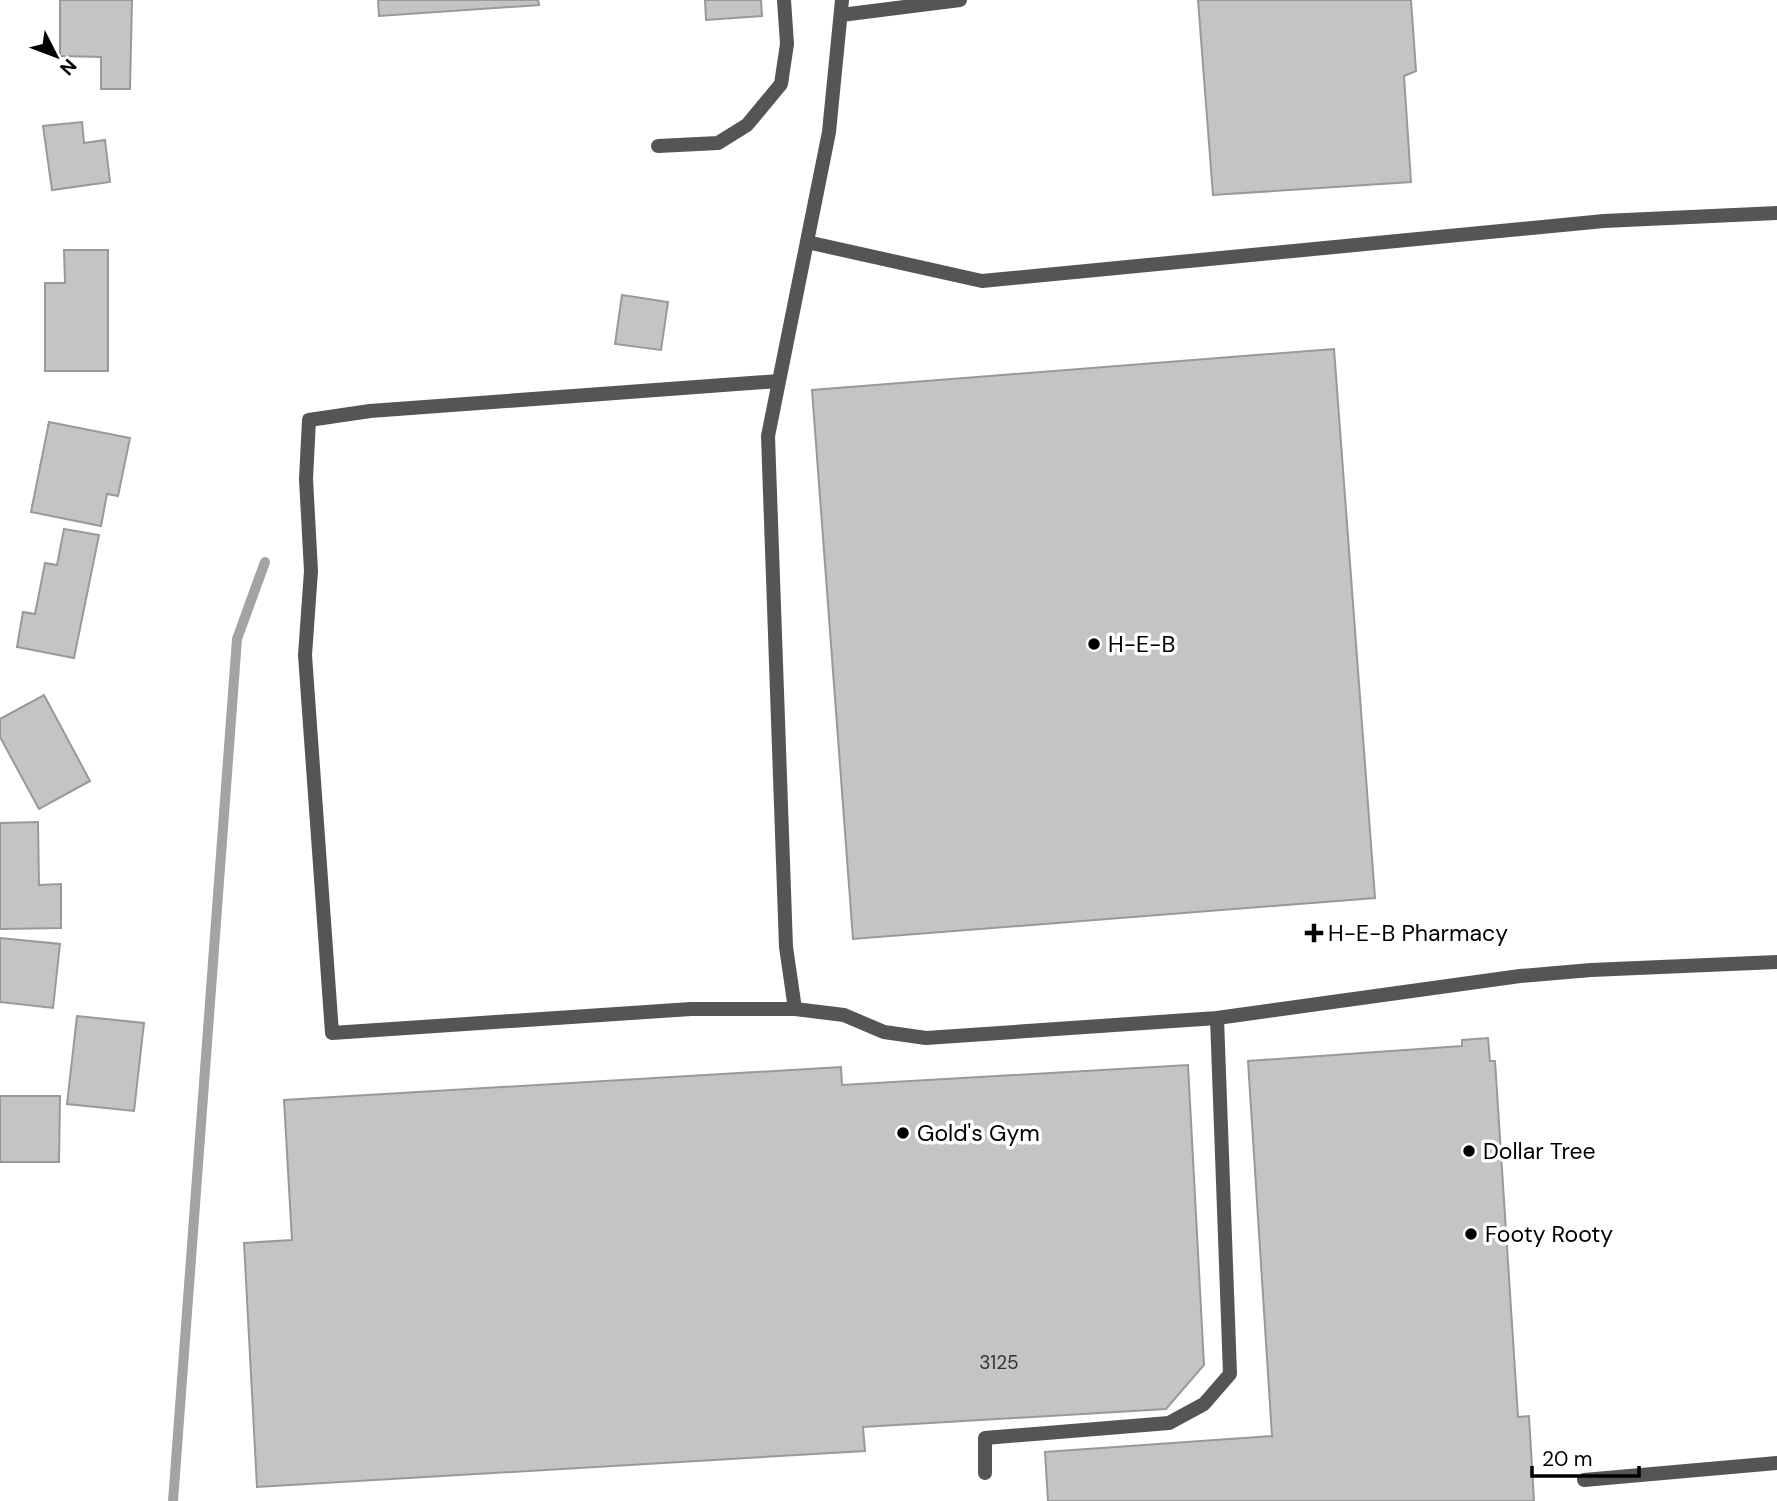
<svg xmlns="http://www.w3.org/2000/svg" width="1777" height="1501" viewBox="0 0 1777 1501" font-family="'DM Sans',sans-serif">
<rect width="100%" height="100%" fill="#fff"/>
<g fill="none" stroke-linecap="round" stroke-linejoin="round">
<!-- stream -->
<path stroke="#a3a3a3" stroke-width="10" d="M173,1501L237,639L265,562"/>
</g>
<!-- building -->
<path fill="#c4c4c4" stroke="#999" stroke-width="2" d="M60,0H132L130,89H101V57L60,56Z
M378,0H538L539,5L379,16Z
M705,0H761L762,16L706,20Z
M1198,0H1411L1416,71L1404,76L1411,182L1213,195Z
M82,122L84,143L105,140L110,182L52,190L43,126Z
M64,250H108V371H45V283H65Z
M622,295L668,302L661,350L615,344Z
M1334,349L1375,898L853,939L812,390Z
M49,422L130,438L118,496L107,494L101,526L31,512Z
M64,529L99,535L74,658L17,647L23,612L35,614L45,563L57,565Z
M44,695L90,781L39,809L0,737V719Z
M38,822L39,885L61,884V928L0,929V823Z
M0,938L60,944L53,1008L0,1002Z
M77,1016L144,1023L134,1111L67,1104Z
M1488,1038L1490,1061H1495L1518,1417L1529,1416L1534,1501H1048L1045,1452L1272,1436L1248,1061L1462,1046V1040Z
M1188,1065L1204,1365L1166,1409L863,1427L865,1451L257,1487L244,1243L292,1240L284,1100L841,1067L842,1085Z
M0,1096H60L59,1162H0Z"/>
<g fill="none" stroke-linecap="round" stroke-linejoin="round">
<!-- lane -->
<path stroke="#555" stroke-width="14" d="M842,0L829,132L768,436L786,947L795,1009L844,1015L884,1032L926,1038L1217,1018L1520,976L1591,970L1777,962
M841,15L960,0
M658,146L718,143L747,125L781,84L787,44L784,0
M807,242L982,281L1604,221L1777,213
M779,381L370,411L309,420L306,479L311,571L305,655L332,1033L691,1009H795
M985,1473V1438L1169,1423L1204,1404L1230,1374L1217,1018
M1584,1480L1777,1463"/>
</g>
<!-- markers -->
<g fill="#000" stroke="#fff" stroke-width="2.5">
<circle cx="1094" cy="644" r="7"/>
<path d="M1310.5 922.5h7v7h7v7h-7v7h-7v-7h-7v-7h7z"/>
<circle cx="903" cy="1133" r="7"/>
<circle cx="1469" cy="1151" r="7"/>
<circle cx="1471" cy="1234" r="7"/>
</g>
<g text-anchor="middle" stroke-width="7" stroke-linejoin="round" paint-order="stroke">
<!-- number labels -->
<g font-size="19" fill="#313131">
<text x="999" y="1369">3125</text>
</g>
<!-- poi labels -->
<g font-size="23" fill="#000" stroke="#fff" text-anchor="start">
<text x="1108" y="652">H-E-B</text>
<text x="1328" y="941">H-E-B Pharmacy</text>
<text x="917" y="1141">Gold's Gym</text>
<text x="1483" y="1159">Dollar Tree</text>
<text x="1485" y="1242">Footy Rooty</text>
</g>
</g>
<!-- north arrow -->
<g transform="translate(56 56) rotate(132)" stroke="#ffffff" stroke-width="5" paint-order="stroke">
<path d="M0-5L12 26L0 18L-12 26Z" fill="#000000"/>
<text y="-10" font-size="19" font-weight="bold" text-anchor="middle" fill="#000000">N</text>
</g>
<!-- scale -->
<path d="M1532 1466v10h107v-10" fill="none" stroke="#000000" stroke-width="3.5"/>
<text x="1542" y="1466" font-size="21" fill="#000000" stroke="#ffffff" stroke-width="5" paint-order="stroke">20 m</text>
</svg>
